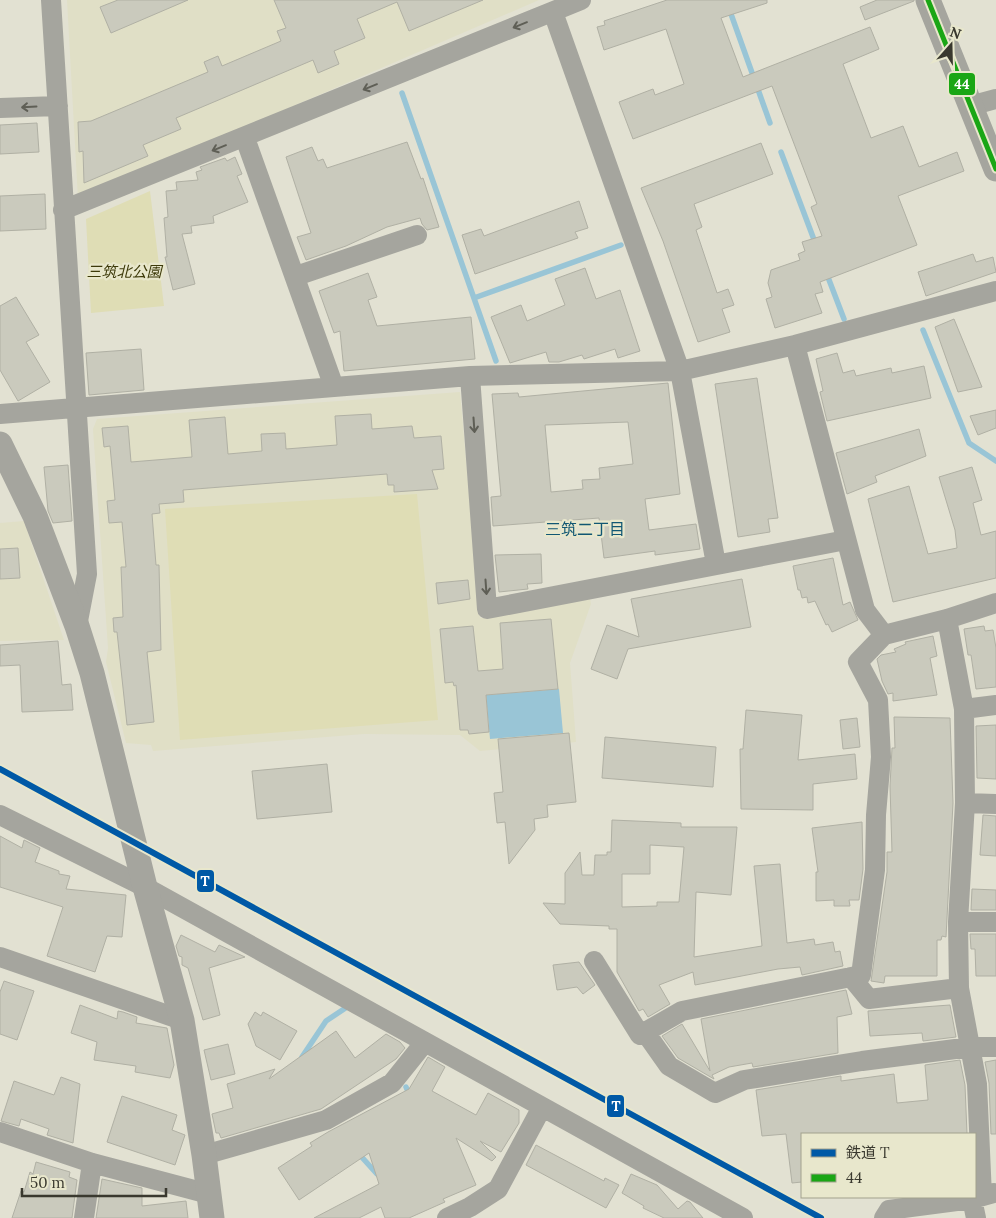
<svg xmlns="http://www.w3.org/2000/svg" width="996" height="1218" viewBox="0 0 996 1218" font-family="Lora,'Noto Sans JP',serif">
<rect width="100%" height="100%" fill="#e2e1d2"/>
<!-- built -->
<path fill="#e0dfc6" d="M67,0H539L78,199Z
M460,392L480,618L590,598L591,604L570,663L576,742L480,751L460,735L364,734L153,751L151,745L126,743L106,662L108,648L93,429L97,419Z
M24,521L64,640L0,641V523Z"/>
<!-- green -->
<path fill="#dfddb5" d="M150,191L164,306L91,313L86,219Z
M417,494L438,720L180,740L165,509Z"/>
<!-- water -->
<path fill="#99c5d6" d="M559,689L563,733L490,739L486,695Z"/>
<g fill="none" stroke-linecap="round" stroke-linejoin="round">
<!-- stream -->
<path stroke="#99c5d6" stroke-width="5.5" d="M726,0L770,123
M402,93L496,361
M781,152L816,245
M826,272L844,319
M474,298L621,245
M923,330L969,443L996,461
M304,1059L302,1057L326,1021L347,1007
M406,1087L410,1096
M359,1154L377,1174"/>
</g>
<!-- building -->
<path fill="#cacabd" stroke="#b0b0a4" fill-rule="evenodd" d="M118,0H188L111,33L100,7Z
M274,0H483L409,31L397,2L357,19L365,38L334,51L339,64L318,73L313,60L176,118L181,129L143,145L148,156L84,183L83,151L79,152L78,122L91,121L208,72L204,62L218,56L222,66L281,41L277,31L286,28Z
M667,0H767V3L721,18L743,77L870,27L879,49L843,64L871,138L903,126L919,167L957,152L964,171L898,196L917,245L820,282L823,292L815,294L822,313L775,328L766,299L772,297L768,283L771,270L800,260L798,254L805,251L802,242L822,236L811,207L817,204L772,86L633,139L619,102L653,89L655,95L684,84L666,29L604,50L597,27L605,25L604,21Z
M877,0H914V1L865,20L860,7Z
M37,123L39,152L0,154V125Z
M407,142L421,179L423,178L439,227L427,230L422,224L420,218L387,227L346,246L306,260L297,237L311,233L286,157L312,147L318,161L323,159L327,168Z
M761,143L773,174L694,204L702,227L696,230L717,293L728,289L734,305L722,309L730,332L698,342L663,241L641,188Z
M235,157L242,174L237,176L248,202L213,216L214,223L191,226L192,233L182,234L195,284L173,290L165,257H167L164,218L168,217L166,191L177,190L176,182L198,180L196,172L202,170L200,167L225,158L227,161Z
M45,194L46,229L0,231V196Z
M579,201L588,228L575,232L578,238L475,274L462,235L481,229L484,236Z
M973,254L976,262L993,257L996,272L926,296L918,272Z
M585,268L596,299L620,290L640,351L618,358L615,349L584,359L582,355L559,362H549L546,352L510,363L491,317L521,305L527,321L565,305L555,279Z
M368,273L377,297L368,300L377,326L471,317L475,359L344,371L340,331L334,333L319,291Z
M16,297L39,335L26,342L50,382L18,401L0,370V306Z
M954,319L982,387L958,392L935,327Z
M141,349L144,390L89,395L86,353Z
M837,353L843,373L854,370L856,376L891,368L892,373L924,366L931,398L827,421L820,392L823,391L816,359Z
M757,378L778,518L768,519L770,532L738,537L715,384Z
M668,383L680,494L645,499L649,530L696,524L700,549L655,555V551L604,558L599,518L493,526L491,497L501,496L492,394L518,393L519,397ZM628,422L633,464L599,468L600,479L582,480L583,489L551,492L545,425Z
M996,410V428L978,435L970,416Z
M371,414L372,429L412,426L414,438L441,436L444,469L432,470L438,489L394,492V485H388L387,474L183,490L184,502L159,504L160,513L152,514L156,565H159L161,650L147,652L154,722L127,725L117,632H114L113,618L123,617L121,567H126L122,522L109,523L107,501L115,500L110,446L104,447L102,428L128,426L131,462L192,457L189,420L225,417L228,454L262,451L261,434L285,433L286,449L337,445L335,416Z
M919,429L926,456L875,476L877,482L847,494L836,453Z
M68,465L72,521L53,523L48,511L44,467Z
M972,467L982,500L973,503L981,535L996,531V578L893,602L868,499L909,486L928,554L957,548L955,530L939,477Z
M18,548L20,578L0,579V549Z
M541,554L542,583L527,584L528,589L499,592L495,555Z
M833,558L843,605L850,602L858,620L832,632L828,624L826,625L815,601L808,603L807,597L802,598L800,590H798L793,566Z
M742,579L751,627L628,649L617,679L591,669L607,625L639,637L631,599Z
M468,580L470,599L438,604L436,583Z
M551,619L558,689L486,695L489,732L469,734L468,730H460L456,685L454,686L453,682L445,683L440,629L473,626L478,671L503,669L500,623Z
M984,626L985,631L993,630L996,648V687L976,689L971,655H968L964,629Z
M933,636L937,656L930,658L937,695L893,701V693L888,694L882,681L877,659L881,655L896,652L894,649L906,644L905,642Z
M58,641L62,685L71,684L73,710L22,712L20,665L0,666V645Z
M746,710L802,715L798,760L855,754L857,779L813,784V810L741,809L740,749H743Z
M894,717L950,718L953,803L946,937L942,936L941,940H937V976H885L884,983L871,981L887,872V852H892L890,786L892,748H895Z
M857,718L860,747L843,749L840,720Z
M996,725V779L977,778L976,726Z
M569,733L576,802L547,805L548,817L534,819L535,830L509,864L505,822L497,823L494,793L503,792L498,739Z
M605,737L716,747L713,787L602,778Z
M327,764L332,812L257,819L252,771Z
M983,815L996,816V856L980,855Z
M612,820L681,823V827H737L731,895L696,892L694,957L762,946L754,866L780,864L787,943L814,939L815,945L833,942L835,952L840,951L843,966L802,975L800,967L778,969L695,985L693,972L659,985L670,1004L648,1017L643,1009L639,1011L617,972V929H609V926L560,924L543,903L565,904V873L580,852L582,875H594L595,855H607V852H611ZM650,845L684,847L679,902H657V906L622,907V874H650Z
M862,822L863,869L859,900H849L850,906H834V900L816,901V872H818L812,828Z
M0,836L22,848L24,840L40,848L35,862L59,871V874L70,876L66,889L126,895L122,937L107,936L95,972L47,956L63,907L0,887Z
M972,889L996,890V910H971Z
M970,934H996V976H976L975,949H971Z
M181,935L215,952L219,945L245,957L209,968L220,1015L203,1020L188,968L182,965V957L179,956L176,946Z
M579,962L595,985L583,994L577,987L557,990L553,965Z
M4,981L34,991L17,1040L0,1034V992Z
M846,990L852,1014L837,1017L838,1053L753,1067L752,1063L729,1067L712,1075L714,1079L678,1058L662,1036L682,1024L710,1071L701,1019Z
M80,1005L117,1019L118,1011L123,1012L137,1017L136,1023L167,1028L174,1065L170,1078L135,1072L136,1066L94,1060L97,1042L71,1033Z
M950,1005L956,1037L923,1041L922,1033L870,1036L868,1011Z
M255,1012L261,1016L263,1012L297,1031L280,1060L256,1046L248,1024Z
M336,1031L355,1058L386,1034L400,1042L405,1048L396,1059L321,1109L221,1138L219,1133H216L212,1114L233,1108L227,1084L275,1069L269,1079Z
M228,1044L235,1074L211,1080L204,1050Z
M428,1057L445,1067L432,1091L476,1115L488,1093L519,1110V1123L501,1152L480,1141L496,1157L492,1161L456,1138L476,1185L443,1199L445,1202L409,1218H385L381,1207L359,1218H314L379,1184L369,1153L299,1200L278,1168L312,1146L310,1143L328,1132L409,1089Z
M960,1060L965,1085L967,1134H802V1182L792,1183L786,1134L762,1136L756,1090L841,1076V1081L894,1074L897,1103L928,1100L925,1065Z
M996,1060V1134H991L989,1083L985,1062Z
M61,1077L80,1084L73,1143L47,1135L49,1129L21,1119L19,1126L1,1121L14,1081L54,1095Z
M122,1096L177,1115L172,1130L185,1135L175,1165L107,1142Z
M536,1145L604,1181L605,1178L619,1185L606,1208L526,1165Z
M36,1162L70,1172L69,1177L77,1180L72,1218H12L21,1191L24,1192L30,1172L33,1174Z
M631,1174L657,1185L678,1209L687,1201L690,1202L703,1218H664L643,1208L644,1206L622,1193Z
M102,1179L142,1188V1206L186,1201L188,1218H96Z"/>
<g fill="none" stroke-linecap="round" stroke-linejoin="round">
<!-- minor -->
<path stroke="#a5a59e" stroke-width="20" d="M51,0L87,574L77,626
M553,12L680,371L716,564
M970,106L996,99
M0,108L58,106
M245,138L334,387
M63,210L581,0
M296,276L417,235
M795,345L865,610L884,635L947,619L996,603
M470,376L487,609L846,540
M0,414L470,376L680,371L795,345L996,291
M947,619L964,709L965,803L958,922L959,988L977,1084L982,1196
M964,709L996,705
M965,803L996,804
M0,815L145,887L743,1218
M958,922H996
M0,957L182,1020
M594,961L640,1035L682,1011L861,975L875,870L876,815L881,757L878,700L858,662L884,635
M851,977L869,999L959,988
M645,1032L669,1066L715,1093L744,1080L862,1061L971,1047H996
M0,1132L92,1163L209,1194
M204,1155L326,1120L392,1083L425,1042
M972,1199L976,1218
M84,1218L92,1163
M447,1218L470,1207L498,1189L542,1107
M884,1218L889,1210L972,1199L994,1193"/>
<!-- tertiary -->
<path stroke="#a5a59e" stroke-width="25" d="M928,0L996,169
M0,444L35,516L77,626L92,673L145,887L182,1020L204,1155L212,1218"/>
<!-- bus-1 casing -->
<g stroke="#e8e7cc" stroke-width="9">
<path id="bus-1" d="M928,0L996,169"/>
</g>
<!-- bus-1 -->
<use href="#bus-1" stroke="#1aa615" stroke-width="5"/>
<!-- rail-1 casing -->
<g stroke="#e8e7cc" stroke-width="10">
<path id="rail-1" d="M0,769L821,1218"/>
</g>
<!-- rail-1 -->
<use href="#rail-1" stroke="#0059a6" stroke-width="6"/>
</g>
<!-- one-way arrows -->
<defs><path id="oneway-shaft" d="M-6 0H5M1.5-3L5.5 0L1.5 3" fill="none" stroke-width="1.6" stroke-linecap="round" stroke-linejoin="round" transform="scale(1.25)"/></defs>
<g stroke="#5f5f56">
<use href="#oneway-shaft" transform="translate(520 25) rotate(158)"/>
<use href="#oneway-shaft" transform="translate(370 87) rotate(158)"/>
<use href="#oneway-shaft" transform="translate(29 107) rotate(177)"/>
<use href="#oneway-shaft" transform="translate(219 148) rotate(158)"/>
<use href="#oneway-shaft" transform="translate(474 425) rotate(86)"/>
<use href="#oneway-shaft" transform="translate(486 587) rotate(86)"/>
</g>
<g text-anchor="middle" stroke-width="4.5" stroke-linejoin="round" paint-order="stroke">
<!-- park labels -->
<g font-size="15" font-style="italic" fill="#3d3a0a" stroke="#e8e7cc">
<text x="124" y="277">三筑北公園</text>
</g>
<!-- neighbourhood labels -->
<g font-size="16" fill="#115773" stroke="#e8e7cc">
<text x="585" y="535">三筑二丁目</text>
</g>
</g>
<g stroke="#e8e7cc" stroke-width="2">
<rect x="948" y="72" width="28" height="24" rx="5" fill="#1aa615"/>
<rect x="196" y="869" width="19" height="24" rx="5" fill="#0059a6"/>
<rect x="606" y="1094" width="19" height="24" rx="5" fill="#0059a6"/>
</g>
<g font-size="14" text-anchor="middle" font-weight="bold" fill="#fff">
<text x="962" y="89">44</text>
<text x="205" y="886">T</text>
<text x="616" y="1111">T</text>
</g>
<!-- legend -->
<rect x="801" y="1133" width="175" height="65" fill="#e8e7cc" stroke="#a2a18d"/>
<rect x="811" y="1149" width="25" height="8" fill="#0059a6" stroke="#a2a18d"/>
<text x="846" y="1158" font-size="15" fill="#3a392f">鉄道 T</text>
<rect x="811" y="1174" width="25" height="8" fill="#1aa615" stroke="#a2a18d"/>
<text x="846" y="1183" font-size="15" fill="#3a392f">44</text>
<!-- north arrow -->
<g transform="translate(951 45) rotate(20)" stroke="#e8e7cc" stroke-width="4" paint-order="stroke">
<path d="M0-4L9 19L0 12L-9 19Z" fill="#3a392f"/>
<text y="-8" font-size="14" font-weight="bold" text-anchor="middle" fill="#3a392f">N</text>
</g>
<!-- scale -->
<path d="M22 1188v8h144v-8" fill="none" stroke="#3a392f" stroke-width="2.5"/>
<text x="30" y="1188" font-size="15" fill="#3a392f" stroke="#e8e7cc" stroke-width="4" paint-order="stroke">50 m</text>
</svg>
